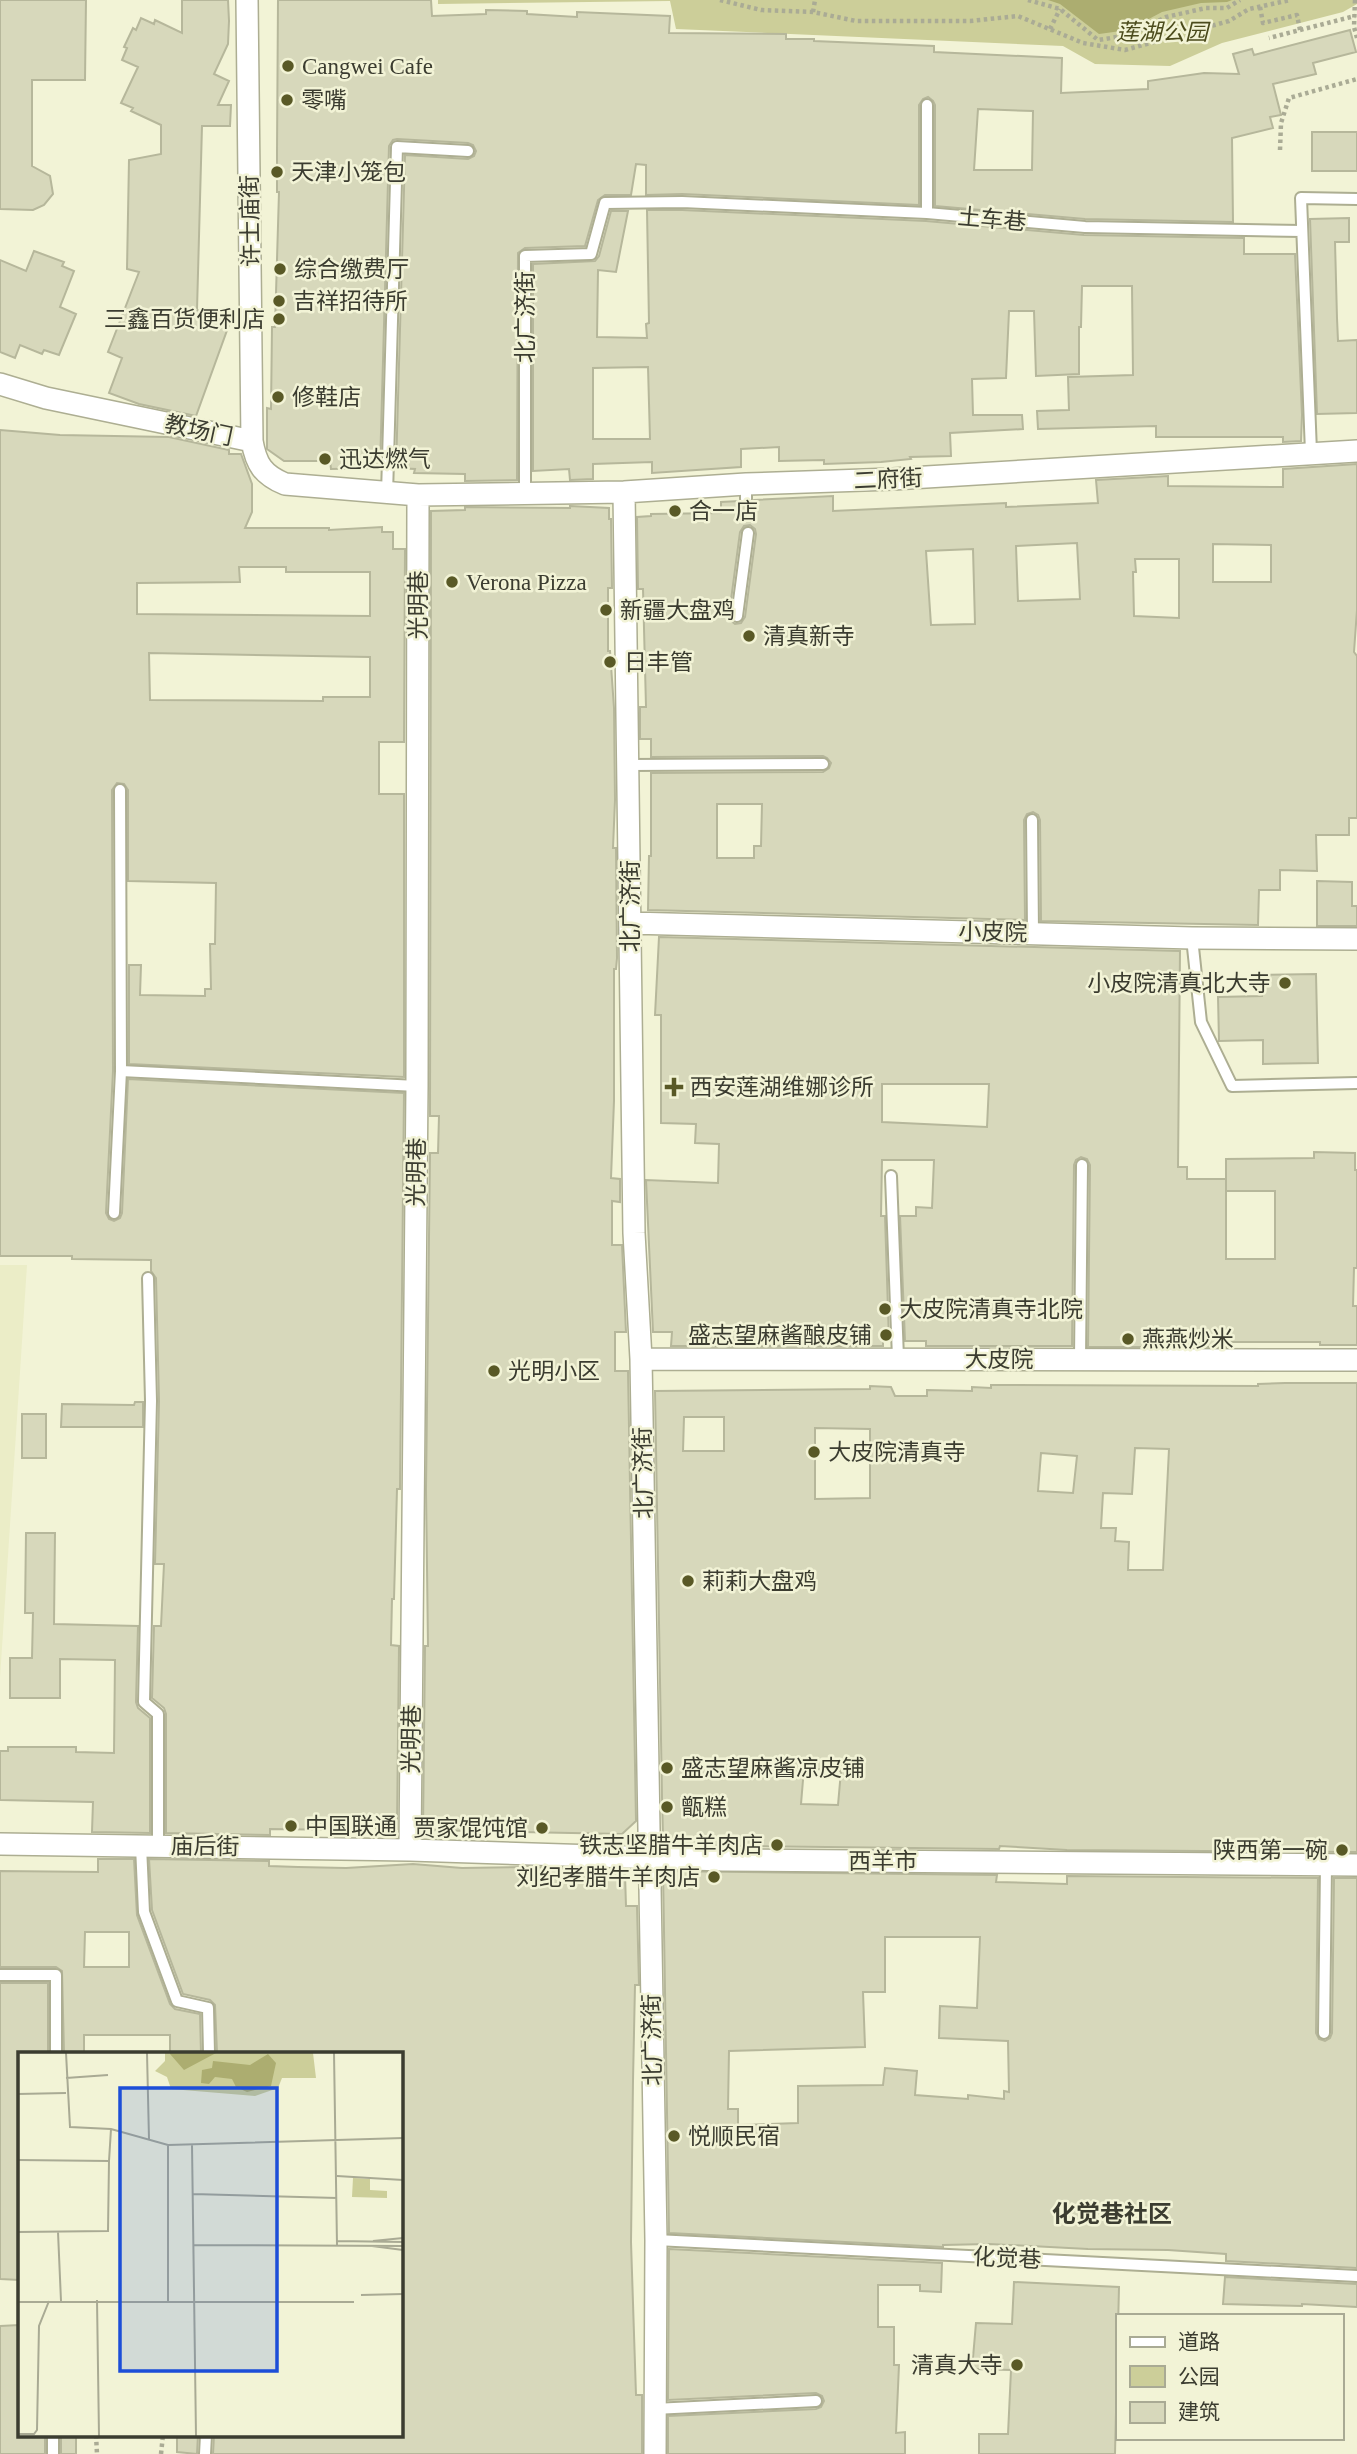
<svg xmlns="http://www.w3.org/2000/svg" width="1357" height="2454" viewBox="0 0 1357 2454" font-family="'Times New Roman','Noto Sans SC',serif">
<rect width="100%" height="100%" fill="#f2f3d6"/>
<!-- built -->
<path fill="#ebedc7" d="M0,1265H27L0,1678Z"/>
<!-- green -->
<path fill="#ccce99" d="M438,0H1357V4L1343,12L1222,43L1170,66L1095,64L1063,46L676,29L670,1L438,4Z"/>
<!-- water -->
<path fill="#acad70" d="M1048,0H1232L1227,2L1201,3L1162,12L1128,30L1099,34L1060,4Z"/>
<!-- building -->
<path fill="#d7d8bb" stroke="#b6b79b" stroke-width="2" fill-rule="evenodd" d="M0,0H86L85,80H32V166L50,176L53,194L44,205L33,210L0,209Z
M182,0H228L229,21L228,44L214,74L229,81L218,105H231L230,126H202L197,310L230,322L196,416L139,404L109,393L122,358L108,352L139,272L127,269L129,160L161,154V125L131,111L133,108L121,103L138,67L122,60L127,48L124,47L133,28L136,30L141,18L154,24L155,20L182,33Z
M278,0H431L432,16L486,14V10L527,11V14L577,17V12L670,16L669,33L786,34V39H814V41L934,46V52L1062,58L1061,93L1148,89V81L1204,73L1239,74L1233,54L1252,49L1254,55L1350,30L1356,52L1313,63L1316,74L1273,84L1281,115L1270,117L1273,128L1232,138L1233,222L1085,219L935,206V105L933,101L928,97L923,99L919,105V205L682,194L646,195V165L636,164L631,195H605L598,200L585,246L525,248L518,253L517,480L465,481V474L414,473L415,469L396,468L405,155L468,159L474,156L476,151L473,145L468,143L397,139L393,140L389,146L380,468L331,469L330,461H284L267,449V408L271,409L272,327H275L279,192H277V152ZM978,109L1033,111L1032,170H974Z
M1312,132H1357V171H1312Z
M647,210H682L926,221L1084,235L1244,238V254H1295L1302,415L1301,441L1283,442V437H1156V426L1038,429L1037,411L1069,410L1068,377L1133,375L1132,286H1082L1081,327H1079V374L1036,376L1034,311H1009L1006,378L972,379L973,415H1022L1023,429L950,433L951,456L910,457L911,459L881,462L824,464V460L779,461V447L741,449V467L652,473V462L593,464V479L570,480L569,469L533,471V264L595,261L599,256L611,211H628L616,272L598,270L597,337L647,338L646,324L649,323ZM648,367L650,439H593V368Z
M1349,218V242H1335L1337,318L1338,341L1357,340V413L1317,414L1310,219Z
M34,251L64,262L62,266L74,271L60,307L76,314L59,355L44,350L42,354L20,345L15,358L0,352V260L26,271Z
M0,430L60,435L169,437L229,450V454H241L252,484V512L245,528H329V530L382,527V532H393V549H405L404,742H379V794H404V1077L129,1064V965H141L140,995L205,996V989H211L210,944H215L216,883L128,881V790L124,784L117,783L112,790L113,1071L106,1213L109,1219L114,1221L120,1218L122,1213L128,1079L404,1093L400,1489H397L394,1599H392L391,1645L399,1646L397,1829L348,1827V1830L270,1829V1835L166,1833V1714L164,1708L152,1698L154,1626H161L164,1564H155L159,1401L156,1278L151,1271V1260L72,1259V1256H0ZM239,567H286V572H370V616L137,614V583L240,582ZM149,653L370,657V697H323V701L150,700Z
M1357,464V610L1354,652L1357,656V818H1349V835H1316L1317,871L1280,870V890H1259L1258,925L1041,921L1040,820L1038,815L1033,812L1027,814L1024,820L1025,920L648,910L649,856H651V773L823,772L829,768L831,763L827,758L823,756L651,757V739H640V707H646L643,589H638L637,517L651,516V514L721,513V502L739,501L742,505L747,507L754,500L833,496V511L1006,503V507L1098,503L1096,480L1168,476V486L1283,487V469ZM750,525L755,529L756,534L745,617L741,623L735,624L730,620L729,615L740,532L744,526ZM1077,543L1080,599L1018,601L1016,546ZM1213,544L1271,545V582H1213ZM973,549L975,624L931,625L926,551ZM1135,559H1179V618L1134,616L1133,572H1136ZM717,804H762L761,846H754V858H717Z
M570,506L609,508V519H611L612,588H608V651H610L614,708L615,800L613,848H616L617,958L616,969H614V1101L611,1178L620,1179V1202L612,1201V1245H622L626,1332H615V1371H628L636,1821L622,1834L423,1830L425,1646H428L426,1489L430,1153H438L439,1116H430L431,511L465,510V507L570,508Z
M1317,881L1352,882V906H1357V926H1317Z
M659,937L1180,951L1178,1167H1187V1179H1226V1259H1275V1191H1226V1159L1314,1158V1152L1355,1153V1170H1357V1268H1354L1353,1306H1357V1345H1320V1342H1226V1347H1088L1090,1165L1087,1159L1081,1157L1076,1160L1074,1165L1072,1346H926V1341H905L900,1216H916V1207L932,1208L934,1160H882L881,1216H885L889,1341H883V1346H671L672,1332H653L646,1180L718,1183L719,1144L695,1143L696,1124L661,1123V1015H655ZM882,1084H989L987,1127L882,1122Z
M1316,974L1318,1063L1263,1064V1040L1219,1041L1218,997L1262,996L1261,975Z
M1285,1383H1357V1852L1067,1850L1000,1846L999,1849L665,1845V1837H663L662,1797L655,1391L870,1389V1386L891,1387L895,1396H927V1390L972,1391V1387L991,1388V1385L1258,1386V1384ZM684,1417H724V1451H683ZM815,1428L870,1429V1498L815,1499ZM1135,1448L1169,1449L1163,1570H1128L1129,1542L1115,1541L1116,1528H1101L1103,1493L1132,1494ZM1041,1453L1077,1456L1073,1493L1038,1491ZM804,1768L841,1771L838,1805L801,1804Z
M135,1402H143V1427H61L62,1404L134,1405Z
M22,1414H46V1458H22Z
M26,1533H55L54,1624L138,1626L136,1702L138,1708L150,1718V1833L92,1832L93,1802L0,1800V1751H8V1747H76V1752L114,1753L115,1660L60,1659V1698H10V1658H32L33,1613H25Z
M98,1859H134L137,1915L170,2004L175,2009L200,2014L201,2053H170V2035H84V2053H64L62,1971L56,1967H0V1871L98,1872ZM85,1932H129V1967H84Z
M149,1859L269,1861V1866L298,1867L346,1868L413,1864L462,1868L532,1867L570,1868V1874H625L626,1906H637L639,1985H635L633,2081L631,2242L636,2395H642V2454H213L214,2435H401V2053H217L215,2005L210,2000L183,1994L152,1910Z
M663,1871L997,1875L996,1882L1067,1884V1876L1318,1878L1316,2033L1319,2039L1325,2041L1330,2038L1332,2033L1334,1878H1357V2268L1226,2261V2254L1168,2250L1088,2249L989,2244L943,2245V2247L669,2233ZM885,1937H980L977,2008L940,2006L939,2038L1008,2041L1009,2092L1004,2091V2099L968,2095V2099L915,2095L917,2071L885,2068L883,2085L798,2086V2123L738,2125V2109H728L729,2051L865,2047L863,1992H885Z
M0,1983H48V2053H19V2280L0,2279Z
M669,2249L942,2263L941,2292L920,2291V2285H878V2327H894V2365H899L896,2433L905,2432V2454H668V2416L816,2409L821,2407L824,2401L822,2396L816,2393L668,2400Z
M1225,2277L1357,2284V2307L1302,2304V2306L1223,2304Z
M1014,2282L1119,2287L1115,2454H979V2434H1008L1011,2370L972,2369L976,2323L1012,2324Z
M19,2325V2435H45V2454H0V2326Z
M61,2435H76V2454H61Z
M177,2435H198L197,2454L177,2452Z"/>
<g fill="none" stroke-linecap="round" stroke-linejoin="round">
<!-- service casing -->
<g stroke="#adae92" stroke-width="14">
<path id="service" d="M927,105V213
M1311,452L1301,198L1357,199
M746,484V499
M525,492V256L591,254L605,203L682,202L927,213L1085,227L1302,231
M387,494L397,147L468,151
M737,616L748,533
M629,765L823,764
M1032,820L1033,933
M1192,938L1201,1022L1232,1086L1357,1083
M121,1071L417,1086
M891,1176L898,1358
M114,1213L121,1071L120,790
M148,1278L151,1401L144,1702L158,1714V1845
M1080,1359L1082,1165
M141,1846L144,1912L177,2001L208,2008L209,2053
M0,1975H56V2053
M1324,2033L1326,1865
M656,2240L1357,2276
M654,2409L816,2401
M53,2454V2435
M205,2454L206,2435"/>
</g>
<!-- minor casing -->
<g stroke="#adae92" stroke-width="24">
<path id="minor" d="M247,0L252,441C256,464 263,475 285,484L418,495L624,492L746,484L893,479L1357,451
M0,384L46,398L252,441
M624,492L634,1233L641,1359L656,2240L655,2454
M630,923L1192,938L1357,939
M641,1359L1357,1360
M0,1844L410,1850L723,1860L1357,1865
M410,1850L417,1086L418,495"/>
</g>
<!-- path -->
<path stroke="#aaab95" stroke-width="4.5" stroke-dasharray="3.5 3.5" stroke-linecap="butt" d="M720,0L761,10L813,12L856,21H970L1018,16L1083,43L1125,50L1229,21L1249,9L1290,0
M1028,0L1060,9L1098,40L1130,35L1166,17L1206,8H1227L1240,0
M1355,0L1354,27L1357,38
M1260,7L1263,23L1297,15L1300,30L1269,38
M813,12L815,0
M1050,29L1060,9
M1300,30L1355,16
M1280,150L1281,123L1289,98L1357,79
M96,2435L97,2454
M161,2454L163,2435"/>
<!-- service -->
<use href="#service" stroke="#fff" stroke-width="10"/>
<!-- minor -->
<use href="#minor" stroke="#fff" stroke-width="21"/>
</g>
<!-- markers -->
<g fill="#595926" stroke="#f2f3d6" stroke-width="2.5">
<circle cx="288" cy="66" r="7"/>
<circle cx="287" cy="100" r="7"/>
<circle cx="277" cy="172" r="7"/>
<circle cx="280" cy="269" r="7"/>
<circle cx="279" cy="301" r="7"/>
<circle cx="279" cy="319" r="7"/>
<circle cx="278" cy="397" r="7"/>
<circle cx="325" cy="459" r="7"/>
<circle cx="675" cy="511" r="7"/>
<circle cx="452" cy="582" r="7"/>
<circle cx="606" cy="610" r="7"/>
<circle cx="749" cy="636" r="7"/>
<circle cx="610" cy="662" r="7"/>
<circle cx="1285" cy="983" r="7"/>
<path d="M670.5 1076.5h7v7h7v7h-7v7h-7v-7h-7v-7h7z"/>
<circle cx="885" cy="1309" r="7"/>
<circle cx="886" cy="1335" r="7"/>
<circle cx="1128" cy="1339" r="7"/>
<circle cx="494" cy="1371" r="7"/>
<circle cx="814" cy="1452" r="7"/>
<circle cx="688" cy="1581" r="7"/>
<circle cx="667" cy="1768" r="7"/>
<circle cx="667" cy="1807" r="7"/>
<circle cx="291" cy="1826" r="7"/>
<circle cx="542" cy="1828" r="7"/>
<circle cx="777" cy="1845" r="7"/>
<circle cx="1342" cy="1850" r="7"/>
<circle cx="714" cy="1877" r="7"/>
<circle cx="674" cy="2136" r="7"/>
<circle cx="1017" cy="2365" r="7"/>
</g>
<g text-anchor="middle" stroke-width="5" stroke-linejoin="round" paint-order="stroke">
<!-- park labels -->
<g font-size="23" font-style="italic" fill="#4b4b1c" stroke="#f2f3d6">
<text x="1162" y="40">莲湖公园</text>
</g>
<!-- poi labels -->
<g font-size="23" fill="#3b3c30" stroke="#f2f3d6" text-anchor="start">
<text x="302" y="74">Cangwei Cafe</text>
<text x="301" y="108">零嘴</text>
<text x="291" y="180">天津小笼包</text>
<text x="294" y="277">综合缴费厅</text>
<text x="293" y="309">吉祥招待所</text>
<text x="265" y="327" text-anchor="end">三鑫百货便利店</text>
<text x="292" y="405">修鞋店</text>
<text x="339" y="467">迅达燃气</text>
<text x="689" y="519">合一店</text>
<text x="466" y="590">Verona Pizza</text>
<text x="620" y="618">新疆大盘鸡</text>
<text x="763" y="644">清真新寺</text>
<text x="624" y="670">日丰管</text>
<text x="1271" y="991" text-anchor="end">小皮院清真北大寺</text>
<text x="690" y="1095">西安莲湖维娜诊所</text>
<text x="899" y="1317">大皮院清真寺北院</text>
<text x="872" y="1343" text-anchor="end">盛志望麻酱酿皮铺</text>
<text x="1142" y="1347">燕燕炒米</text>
<text x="508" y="1379">光明小区</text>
<text x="828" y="1460">大皮院清真寺</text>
<text x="702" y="1589">莉莉大盘鸡</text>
<text x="681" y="1776">盛志望麻酱凉皮铺</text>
<text x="681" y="1815">甑糕</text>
<text x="305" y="1834">中国联通</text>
<text x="528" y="1836" text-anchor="end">贾家馄饨馆</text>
<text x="763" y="1853" text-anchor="end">铁志坚腊牛羊肉店</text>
<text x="1328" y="1858" text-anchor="end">陕西第一碗</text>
<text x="700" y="1885" text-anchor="end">刘纪孝腊牛羊肉店</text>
<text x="688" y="2144">悦顺民宿</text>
<text x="1003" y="2373" text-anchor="end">清真大寺</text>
</g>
<!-- street labels -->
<g font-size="23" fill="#3b3c30" stroke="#f2f3d6">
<text transform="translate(992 219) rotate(5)" y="8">土车巷</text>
<text transform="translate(250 221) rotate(-91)" y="8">许士庙街</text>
<text transform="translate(525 317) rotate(-90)" y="8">北广济街</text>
<text transform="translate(199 430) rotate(12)" y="8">教场门</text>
<text transform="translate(888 479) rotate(-3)" y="8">二府街</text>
<text transform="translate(418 605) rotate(-90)" y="8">光明巷</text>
<text transform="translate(630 906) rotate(-90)" y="8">北广济街</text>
<text transform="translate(993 932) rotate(1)" y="8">小皮院</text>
<text transform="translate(416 1172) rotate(-89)" y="8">光明巷</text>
<text x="999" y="1367">大皮院</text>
<text transform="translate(643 1473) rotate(-91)" y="8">北广济街</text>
<text transform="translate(411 1739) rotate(-89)" y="8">光明巷</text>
<text transform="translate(205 1846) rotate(1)" y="8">庙后街</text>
<text x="883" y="1869">西羊市</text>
<text transform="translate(652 2040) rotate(-91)" y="8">北广济街</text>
<text transform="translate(1007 2258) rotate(3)" y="8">化觉巷</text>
</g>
<!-- neighbourhood labels -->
<g font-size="24" font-weight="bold" fill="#3b3c30" stroke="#f2f3d6">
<text x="1112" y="2222">化觉巷社区</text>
</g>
</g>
<!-- overview -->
<g transform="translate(18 2052)">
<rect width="385" height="385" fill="#f2f3d6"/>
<path d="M147,1H295L298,26H264L260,36L237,44L153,37L149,25L137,19L147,9ZM335,126L352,127V138L369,139V146L334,145Z" fill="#ccce99"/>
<path d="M198,1L166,18L152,2V1ZM250,2L258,11L253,34L229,40L218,35L214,27L197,25L191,32L183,31L184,18L194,16L195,9L232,13Z" fill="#acad70"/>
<path fill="none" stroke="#a9aa94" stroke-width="2" d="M48,1L52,75L93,77L150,93L385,86M129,1L131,87M316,1L319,193M48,26L90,23M0,42L48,41M174,93L178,384M0,108L91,109L93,77M319,124L385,128M175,142L319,146M0,180L90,179L91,109M40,180L43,249M319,189L385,190M355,189L385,186M176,193L385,194M354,194L385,198M343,243L385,242M79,248L81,384M150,249V93M0,250H336M0,382H16L19,378L21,274L31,249"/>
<path fill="#1d4ed8" fill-opacity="0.15" stroke="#1d4ed8" stroke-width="3.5" d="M102,36H259V319H102Z"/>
<rect width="385" height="385" fill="none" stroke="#3b3c30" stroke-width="3.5"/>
</g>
<!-- legend -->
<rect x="1116" y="2314" width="228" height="126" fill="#f2f3d6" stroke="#a9aa94" stroke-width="2"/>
<rect x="1130" y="2337" width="35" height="10" fill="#ffffff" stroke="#a9aa94" stroke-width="2"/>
<text x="1178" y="2349" font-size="21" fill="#3b3c30">道路</text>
<rect x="1130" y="2366" width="35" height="21" fill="#ccce99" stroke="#a9aa94" stroke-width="2"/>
<text x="1178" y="2384" font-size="21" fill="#3b3c30">公园</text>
<rect x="1130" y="2402" width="35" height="21" fill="#d7d8bb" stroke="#a9aa94" stroke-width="2"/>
<text x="1178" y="2419" font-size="21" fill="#3b3c30">建筑</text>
</svg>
